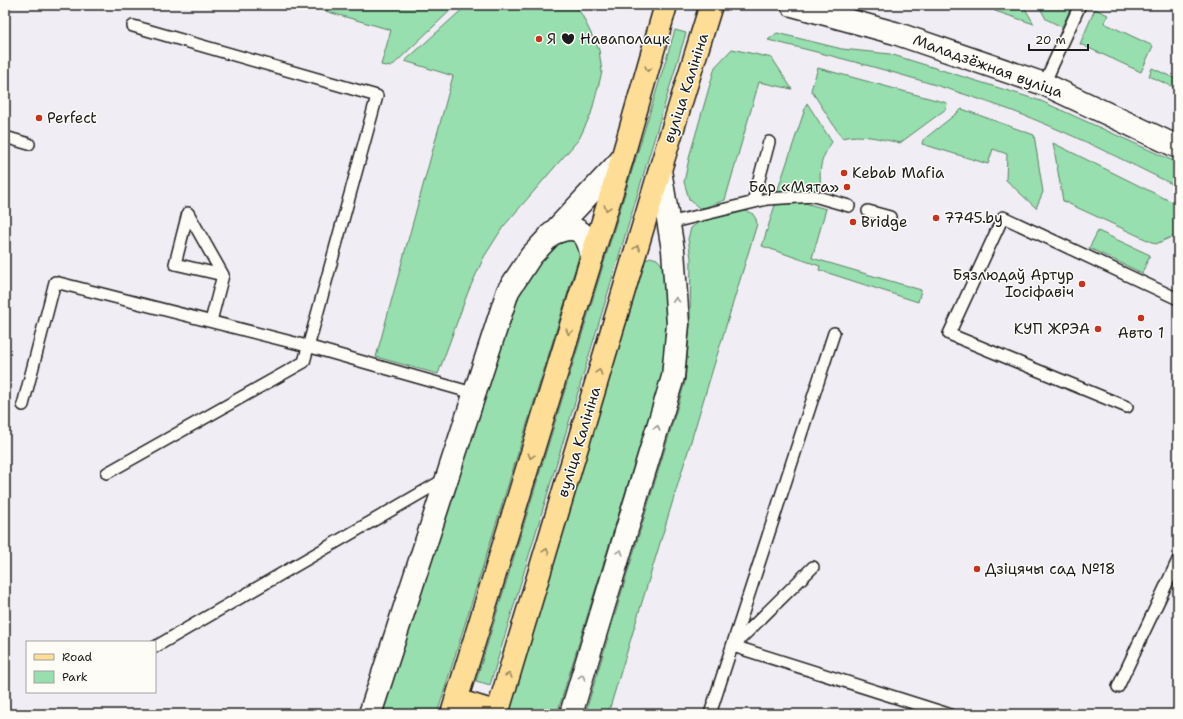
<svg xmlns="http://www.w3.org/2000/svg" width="1183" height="719" viewBox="0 0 1183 719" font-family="'Shantell Sans',sans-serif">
<rect width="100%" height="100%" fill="#f0eef4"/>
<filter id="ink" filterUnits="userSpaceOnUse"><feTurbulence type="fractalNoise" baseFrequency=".025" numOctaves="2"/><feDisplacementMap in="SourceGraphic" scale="8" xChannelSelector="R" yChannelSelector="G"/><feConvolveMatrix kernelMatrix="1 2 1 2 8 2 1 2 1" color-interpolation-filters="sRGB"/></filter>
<g filter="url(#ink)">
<!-- green -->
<path fill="#97dfae" stroke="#5a7e65" d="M304,5H456L391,67L381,65L391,30Z
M467,5H575L582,15L599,50L602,72L591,114L579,139L503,227L484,257L468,292L438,374L376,357L453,76L405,61Z
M992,5H1023L1034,24L995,11Z
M1041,5H1072L1062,27L1046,19L1040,8Z
M1095,9L1108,15L1104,23L1153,46L1141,72L1080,44Z
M675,30L686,33L490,685L476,681Z
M777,33L842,49L890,54L1041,101L1178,163V187C1123,160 1067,131 1010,110C931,81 850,60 768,40Z
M732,49L772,58L792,89L759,82L725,200L706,207L699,208L689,199L684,182L690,154L715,67Z
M818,68L947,103L946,109L900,143C880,139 862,133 842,138L811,90Z
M1152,68L1178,80V89L1149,76Z
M807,103L832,142C820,160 819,168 821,189L777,192Z
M962,109L1034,135L1043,192L1036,208L1006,180L1007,154L993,149L988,164L922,144L923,140Z
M1053,143L1178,205V234L1156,244L1063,201Z
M805,203L826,209L812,258L921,290L918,302L819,270L820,266L762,246L775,205Z
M745,211L752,213L756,219L757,224L608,714H585L685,382L690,324L691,258L688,239L691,228L699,222Z
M1098,231L1150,255L1142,273L1089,248Z
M571,236L582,247L437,714H382L517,294C530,274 547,244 571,236Z
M650,257L657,259L663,266L668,325L662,374L557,714H505L643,262Z"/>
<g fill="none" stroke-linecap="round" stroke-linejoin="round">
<!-- lane casing -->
<g stroke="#1c1c1c" stroke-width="14">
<path id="lane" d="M1044,84L1080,5
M5,137L29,144
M753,202L769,142
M868,211L890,217
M669,223L767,199L814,196L849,206
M211,321L223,275L188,213L175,264L223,275
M23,405L55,282L307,346L473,393
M1127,407L949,334L1003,217L1178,299
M107,473L304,362L377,96L133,26
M813,567L733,646L948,714
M155,647L445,479
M1118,687L1178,560
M710,714L834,333"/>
</g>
<!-- secondary casing -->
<g stroke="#1c1c1c" stroke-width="25">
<path id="secondary" d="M792,5L895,33L1044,84L1178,147
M550,235C576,223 587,229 592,258
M370,714L508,291L531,256L622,159
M571,714L673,377L678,324L673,250L660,170"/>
</g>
<!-- primary casing -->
<g stroke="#1c1c1c" stroke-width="25">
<path id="primary" d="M456,700L498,713
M452,714L622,159L666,5
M497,714L660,170L711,5"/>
</g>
<!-- lane -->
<use href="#lane" stroke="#fdfcf7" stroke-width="11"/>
<!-- secondary -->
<use href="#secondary" stroke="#fdfcf7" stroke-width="22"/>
<!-- primary -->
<use href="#primary" stroke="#fedd96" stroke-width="22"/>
</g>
<!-- one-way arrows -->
<defs><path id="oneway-chevron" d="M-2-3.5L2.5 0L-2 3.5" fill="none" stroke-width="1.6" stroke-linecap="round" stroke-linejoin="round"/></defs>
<g stroke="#98865f">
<use href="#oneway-chevron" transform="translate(648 69) rotate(106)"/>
<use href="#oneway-chevron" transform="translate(607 208) rotate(107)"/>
<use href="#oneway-chevron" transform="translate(637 248) rotate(-73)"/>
<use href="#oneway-chevron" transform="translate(569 332) rotate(107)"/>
<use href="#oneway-chevron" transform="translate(599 372) rotate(-73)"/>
<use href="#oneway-chevron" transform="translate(531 456) rotate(107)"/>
<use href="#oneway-chevron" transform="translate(546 551) rotate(-73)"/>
<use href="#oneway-chevron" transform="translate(509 675) rotate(-73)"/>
</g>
<g stroke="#989794">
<use href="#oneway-chevron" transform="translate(676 300) rotate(-93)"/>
<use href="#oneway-chevron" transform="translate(657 428) rotate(-73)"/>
<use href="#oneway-chevron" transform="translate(620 552) rotate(-73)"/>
<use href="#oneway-chevron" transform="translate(582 677) rotate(-73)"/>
</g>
</g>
<!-- markers -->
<g fill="#c8321e" stroke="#fdfcf7" stroke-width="1.5">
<circle cx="539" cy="39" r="4"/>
<circle cx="39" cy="118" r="4"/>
<circle cx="844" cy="173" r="4"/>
<circle cx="847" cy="187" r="4"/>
<circle cx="936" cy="218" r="4"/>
<circle cx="853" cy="222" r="4"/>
<circle cx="1082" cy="284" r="4"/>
<circle cx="1141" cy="318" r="4"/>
<circle cx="1098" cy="329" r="4"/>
<circle cx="977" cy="569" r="4"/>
</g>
<g text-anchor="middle" stroke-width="3" stroke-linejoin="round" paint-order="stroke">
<!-- poi labels -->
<g font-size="15" fill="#1c1c1c" stroke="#fdfcf7" text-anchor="start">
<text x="547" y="44">Я ♥ Наваполацк</text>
<text x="47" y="123">Perfect</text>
<text x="852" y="178">Kebab Mafia</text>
<text x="839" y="192" text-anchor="end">Бар «Мята»</text>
<text x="944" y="223">7745.by</text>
<text x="861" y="227">Bridge</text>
<text x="1074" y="280" text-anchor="end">Бязлюдаў Артур<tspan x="1074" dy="17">Іосіфавіч</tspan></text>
<text x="1090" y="334" text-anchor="end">КУП ЖРЭА</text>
<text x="1141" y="338" text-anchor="middle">Авто 1</text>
<text x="985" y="574">Дзіцячы сад №18</text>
</g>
<!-- street labels -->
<g font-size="15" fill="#1c1c1c" stroke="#fdfcf7">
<text transform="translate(988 66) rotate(20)" y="5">Маладзёжная вуліца</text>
<text transform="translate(686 88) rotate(-72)" y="5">вуліца Калініна</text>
<text transform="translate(579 442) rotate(-73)" y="5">вуліца Калініна</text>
</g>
</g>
<!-- margin -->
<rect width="1183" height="719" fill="none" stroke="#fdfcf7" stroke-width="20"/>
<rect x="10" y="10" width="1163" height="699" fill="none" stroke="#1c1c1c" stroke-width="1.5" filter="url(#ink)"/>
<!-- legend -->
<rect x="26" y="641" width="130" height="52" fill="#fdfcf7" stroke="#a3a29f"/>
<rect x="34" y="654" width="20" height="6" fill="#fedd96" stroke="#a3a29f"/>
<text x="62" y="661" font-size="12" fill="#1c1c1c">Road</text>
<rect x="34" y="671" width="20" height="12" fill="#97dfae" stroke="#a3a29f"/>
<text x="62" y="681" font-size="12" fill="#1c1c1c">Park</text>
<!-- scale -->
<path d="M1029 44v6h59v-6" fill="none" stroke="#1c1c1c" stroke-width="2"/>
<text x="1035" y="44" font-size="12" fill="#1c1c1c" stroke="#fdfcf7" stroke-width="3" paint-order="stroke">20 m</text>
</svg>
